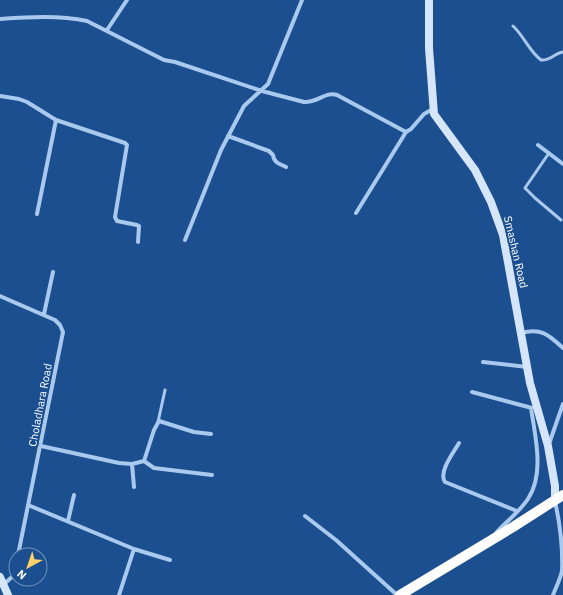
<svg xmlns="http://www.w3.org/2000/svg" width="563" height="595" viewBox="0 0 563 595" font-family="'IBM Plex Sans',sans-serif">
<rect width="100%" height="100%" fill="#1b4f8f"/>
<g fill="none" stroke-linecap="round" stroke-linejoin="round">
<!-- lane -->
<path stroke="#a9c9ee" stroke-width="3" d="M513,26C524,36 529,51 541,60C550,61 555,53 563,52
M549,153L525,188L535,198L561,220
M158,422L165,390"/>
<!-- street -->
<path stroke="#a9c9ee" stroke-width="4" d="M0,19C29,17 59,15 87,21L164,60L175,62L262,91L304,102C317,103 326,91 337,95L406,132
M107,30L127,0
M0,96L19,99L27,102L56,120L125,143L127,145L115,217L117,221L137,225L139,226L138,242
M228,136L269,151L273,155C274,163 280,164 286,167
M538,145L563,164
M356,213L406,132L411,129L424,114L433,109
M37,214L56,120
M185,240L221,150L244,106L268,84L302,0
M0,296L55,320L60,325L63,332L18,555
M44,314L53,272
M521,333C541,328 548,334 563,348
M483,362L527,367
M472,392L532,408
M459,443C454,452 438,472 445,482L517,511
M549,444L563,404
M41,446L119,463L132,464L144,461L154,430L159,421L194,432L211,434
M144,461L154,468L212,475
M132,464L134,487
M28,505L134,549L170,560
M305,516L336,540L397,595
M68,521L74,495
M496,533C506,522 520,511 528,499C545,473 535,436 531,408
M3,585L13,576L16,566
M119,595L134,549
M553,595C556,587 560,580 562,571C563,550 560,522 555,502"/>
<!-- secondary -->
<path stroke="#d6e6fa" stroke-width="8" d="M429,0V48L434,114L475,170L491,202L503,235L530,383L548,446L555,486V500
M0,577L8,595"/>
<!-- highway -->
<path stroke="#fff" stroke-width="10" d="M400,595L513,527L563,495"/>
</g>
<g text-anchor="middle" stroke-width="4" stroke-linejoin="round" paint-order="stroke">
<!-- street labels -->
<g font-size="11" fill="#fff" stroke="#1b4f8f">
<text transform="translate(516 252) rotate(77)" y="4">Smashan Road</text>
<text transform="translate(40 405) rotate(-79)" y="4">Choladhara Road</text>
</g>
</g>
<!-- north arrow -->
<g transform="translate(28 567) rotate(220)"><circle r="19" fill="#1b4f8f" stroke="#7695bc"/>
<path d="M0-3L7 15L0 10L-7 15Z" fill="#ffd166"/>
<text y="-6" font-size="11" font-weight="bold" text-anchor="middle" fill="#ffffff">N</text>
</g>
</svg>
